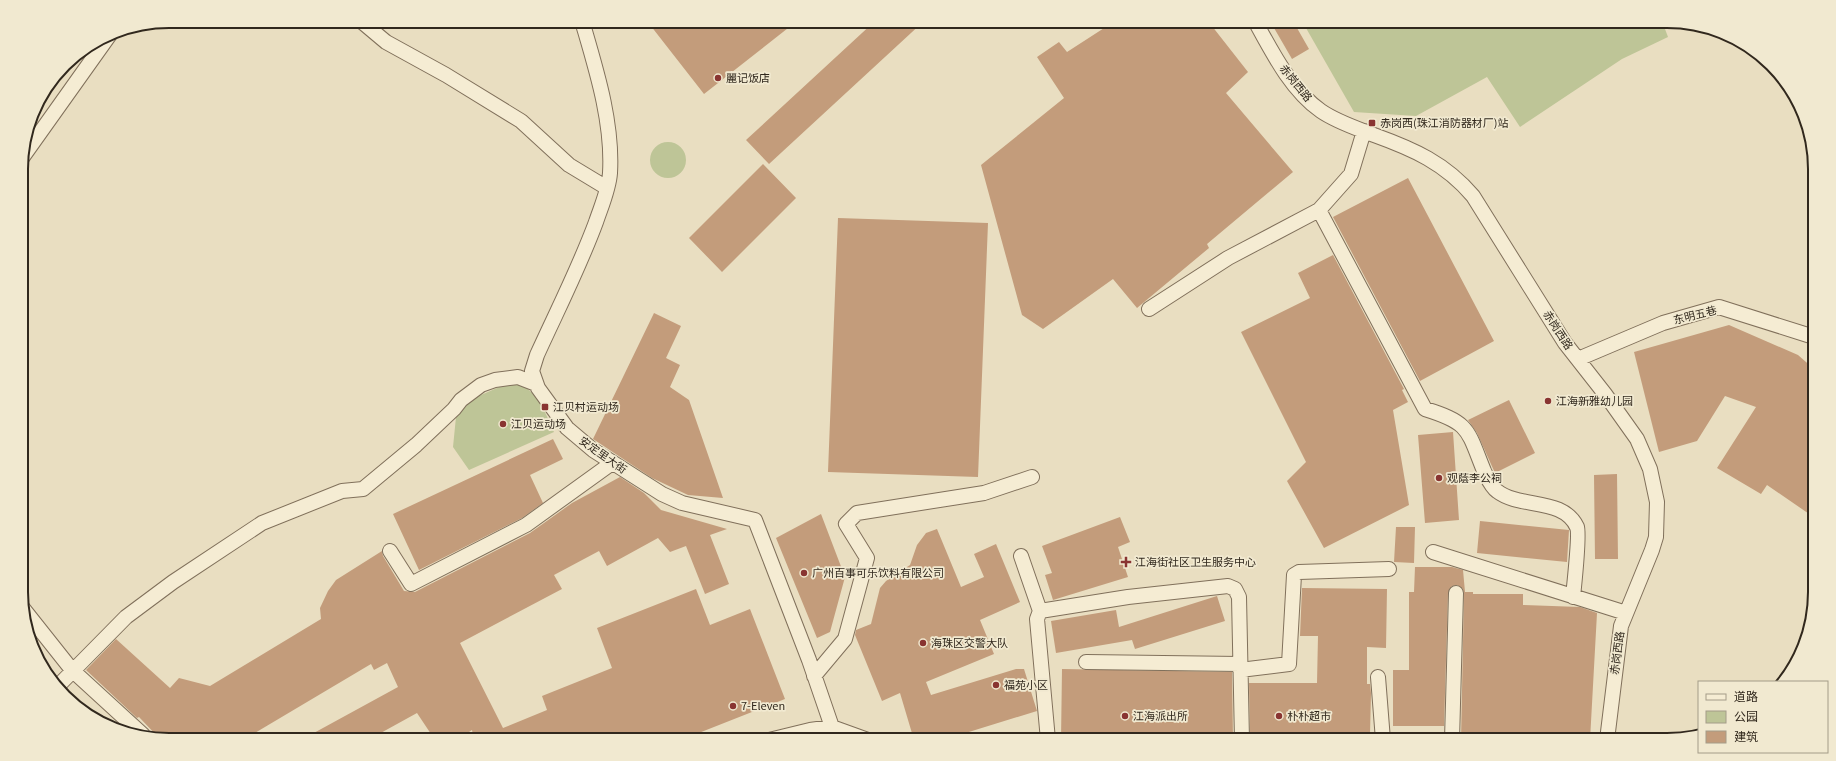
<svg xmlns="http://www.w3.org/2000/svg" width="1836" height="761" viewBox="0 0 1836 761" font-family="Georgia,'Noto Sans SC',serif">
<rect width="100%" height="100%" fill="#e9dec1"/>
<!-- green -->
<path fill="#bec597" d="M1302,21H1662L1668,37L1622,59L1520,127L1487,77L1416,116L1354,112Z
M650 160a18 18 0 1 1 36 0a18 18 0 1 1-36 0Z
M513,381C538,390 544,410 554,432L469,470L453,447L456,417L472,399Z"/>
<!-- building -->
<path fill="#c39c7b" d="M647,21H797L704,94Z
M875,21H924L769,164L746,140Z
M1115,21H1208L1248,72L1226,93L1293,172L1207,244L1209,248L1137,308L1113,279L1043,329L1022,315L981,165L1064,98L1037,57L1059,42L1067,52Z
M1270,21H1293L1309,49L1292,59Z
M763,164L796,198L722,272L689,238Z
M1408,178L1494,341L1420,381L1333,217Z
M838,218L988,223L978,477L828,472Z
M1333,255L1404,389L1402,390L1408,402L1393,410L1409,505L1324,548L1287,481L1306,462L1241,332L1310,298L1298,273Z
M654,313L681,326L666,358L680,365L670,387L689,400L723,498L688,495L652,478L593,439Z
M1729,325L1798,355L1814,369L1815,518L1767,485L1761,494L1717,468L1756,407L1725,396L1697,441L1659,452L1634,352Z
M1509,400L1535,453L1495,473L1477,433L1468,420Z
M1453,432L1459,520L1425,523L1418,435Z
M553,439L563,459L530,475L543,503L522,518L419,570L393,514Z
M1617,474L1618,559H1595L1594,475Z
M620,477L644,493L661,510L727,529L710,535L729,584L705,594L686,546L670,552L658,538L607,566L599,551L554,575L562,589L460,643L503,728L547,710L542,696L612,668L597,628L696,589L710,625L750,609L785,699L681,740H474L472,730L457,740H435L417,713L368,740H301L398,687L387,663L374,670L371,664L243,740H169L159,738L139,717L137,718L86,670L116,639L170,688L179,678L210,686L321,619L320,608L328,591L336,580L382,551L383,556L404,591L415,592L530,533L572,503Z
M821,514L845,577L830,632L817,638L776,538Z
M1120,517L1130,542L1118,547L1128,577L1053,600L1045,575L1052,573L1042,546Z
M1480,521L1569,530L1567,562L1477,553Z
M1396,527H1415L1414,563L1394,562Z
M937,529L961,587L984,577L974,554L996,544L1020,602L980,620L994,654L926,682L931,695L1016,669H1024L1037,711L943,740H914L900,693L882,701L855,635L856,630L871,624L880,588L886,581L910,565L917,545L926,533Z
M1415,567H1452L1463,570L1465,592H1473V594H1523V605L1580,607L1597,613L1590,740L1523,737V740H1461L1464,593L1463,589L1457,585L1452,586L1448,593L1444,726H1393V670H1409V592H1414Z
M1302,588L1387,589L1386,648L1367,647V684H1370L1371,693L1370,734L1250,733L1249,683H1317L1318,636H1300Z
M1217,596L1225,621L1135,649L1132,640L1056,653L1051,621L1116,610L1119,627Z
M1062,669L1232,672L1233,740H1061Z"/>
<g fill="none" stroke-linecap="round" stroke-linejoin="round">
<!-- minor casing -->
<g stroke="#80705b" stroke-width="16">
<path id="minor" d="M361,21L386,42L446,75L521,121L569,165L607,188
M582,21C596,69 613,122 610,173C609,189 601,207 596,222C579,268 557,311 537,355L532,371L538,388L567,428L593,450L662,494L682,503L755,520L809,660L832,727
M1255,21C1272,52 1291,90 1321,111C1337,122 1356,128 1374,135C1413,149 1445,163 1473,196L1565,343L1605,394L1637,439L1650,469L1657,502L1656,537L1652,550L1621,626L1607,740
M22,158L111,33
M1319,210L1425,409C1470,423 1467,429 1484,471C1487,477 1491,487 1497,491C1520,509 1563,497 1577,527C1580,534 1574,586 1573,597
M1149,309L1228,258L1319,210L1351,174L1364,131
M1578,359L1663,323L1719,307L1814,337
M390,551L411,584L526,525L612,463
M1433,552L1626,613
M1021,556L1040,611
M22,607L72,670L143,735
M1086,662L1240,664
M1240,670L1289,664L1294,575L1299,572L1389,569
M814,676L845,639L867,558L846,524L857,513L984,493L1032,477
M1378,677L1383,740
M57,687L126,617L173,582L262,523L342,491L363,489L416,445L454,409L461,400L481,385L495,380L518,377L536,384
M769,740L810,730L832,727L868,740
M1048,740L1037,619L1040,611L1128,597L1228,586L1235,589L1239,597L1242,740
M1452,740L1456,593"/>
</g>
<!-- minor -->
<use href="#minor" stroke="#f5ecd3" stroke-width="14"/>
</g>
<!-- markers -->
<g fill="#893431" stroke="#f1e9d0" stroke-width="1.5">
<circle cx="718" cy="78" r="4"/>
<rect x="1368" y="119" width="8" height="8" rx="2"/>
<circle cx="1548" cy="401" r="4"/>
<rect x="541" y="403" width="8" height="8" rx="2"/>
<circle cx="503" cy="424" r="4"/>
<circle cx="1439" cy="478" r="4"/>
<path d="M1124 556h4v4h4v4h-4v4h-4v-4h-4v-4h4z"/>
<circle cx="804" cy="573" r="4"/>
<circle cx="923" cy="643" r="4"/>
<circle cx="996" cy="685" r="4"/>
<circle cx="733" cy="706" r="4"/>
<circle cx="1125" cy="716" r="4"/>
<circle cx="1279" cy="716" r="4"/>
</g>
<g text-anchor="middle" stroke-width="3.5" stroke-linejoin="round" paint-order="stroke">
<!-- poi labels -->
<g font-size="11" fill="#31281d" stroke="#f1e9d0" text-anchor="start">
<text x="726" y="82">麗记饭店</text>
<text x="1380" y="127">赤岗西(珠江消防器材厂)站</text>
<text x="1556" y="405">江海新雅幼儿园</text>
<text x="553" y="411">江贝村运动场</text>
<text x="511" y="428">江贝运动场</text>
<text x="1447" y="482">观蔭李公祠</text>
<text x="1135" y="566">江海街社区卫生服务中心</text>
<text x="812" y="577">广州百事可乐饮料有限公司</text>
<text x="931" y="647">海珠区交警大队</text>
<text x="1004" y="689">福苑小区</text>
<text x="741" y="710">7-Eleven</text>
<text x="1133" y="720">江海派出所</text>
<text x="1287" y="720">朴朴超市</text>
</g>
<!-- street labels -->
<g font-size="11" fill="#31281d" stroke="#f1e9d0">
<text transform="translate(1296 83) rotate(51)" y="4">赤岗西路</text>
<text transform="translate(1695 315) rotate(-14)" y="4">东明五巷</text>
<text transform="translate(1558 330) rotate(57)" y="4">赤岗西路</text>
<text transform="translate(603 455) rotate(35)" y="4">安定里大街</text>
<text transform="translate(1617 653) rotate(-82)" y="4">赤岗西路</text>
</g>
</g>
<!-- crop -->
<path d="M0 0H1836V761H0ZM169 28H1667A141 141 0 0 1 1808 169V592A141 141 0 0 1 1667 733H169A141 141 0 0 1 28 592V169A141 141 0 0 1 169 28Z" fill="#f1e9d0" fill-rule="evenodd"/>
<path fill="none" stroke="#31281d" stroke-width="2" d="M169 28H1667A141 141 0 0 1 1808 169V592A141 141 0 0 1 1667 733H169A141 141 0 0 1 28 592V169A141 141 0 0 1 169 28Z"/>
<!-- legend -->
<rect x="1698" y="681" width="130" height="72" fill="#f1e9d0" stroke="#a49c88"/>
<rect x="1706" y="694" width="20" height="6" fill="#f5ecd3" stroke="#a49c88"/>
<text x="1734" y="701" font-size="12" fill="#31281d">道路</text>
<rect x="1706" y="711" width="20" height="12" fill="#bec597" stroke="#a49c88"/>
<text x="1734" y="721" font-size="12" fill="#31281d">公园</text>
<rect x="1706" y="731" width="20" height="12" fill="#c39c7b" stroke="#a49c88"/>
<text x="1734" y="741" font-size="12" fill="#31281d">建筑</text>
</svg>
